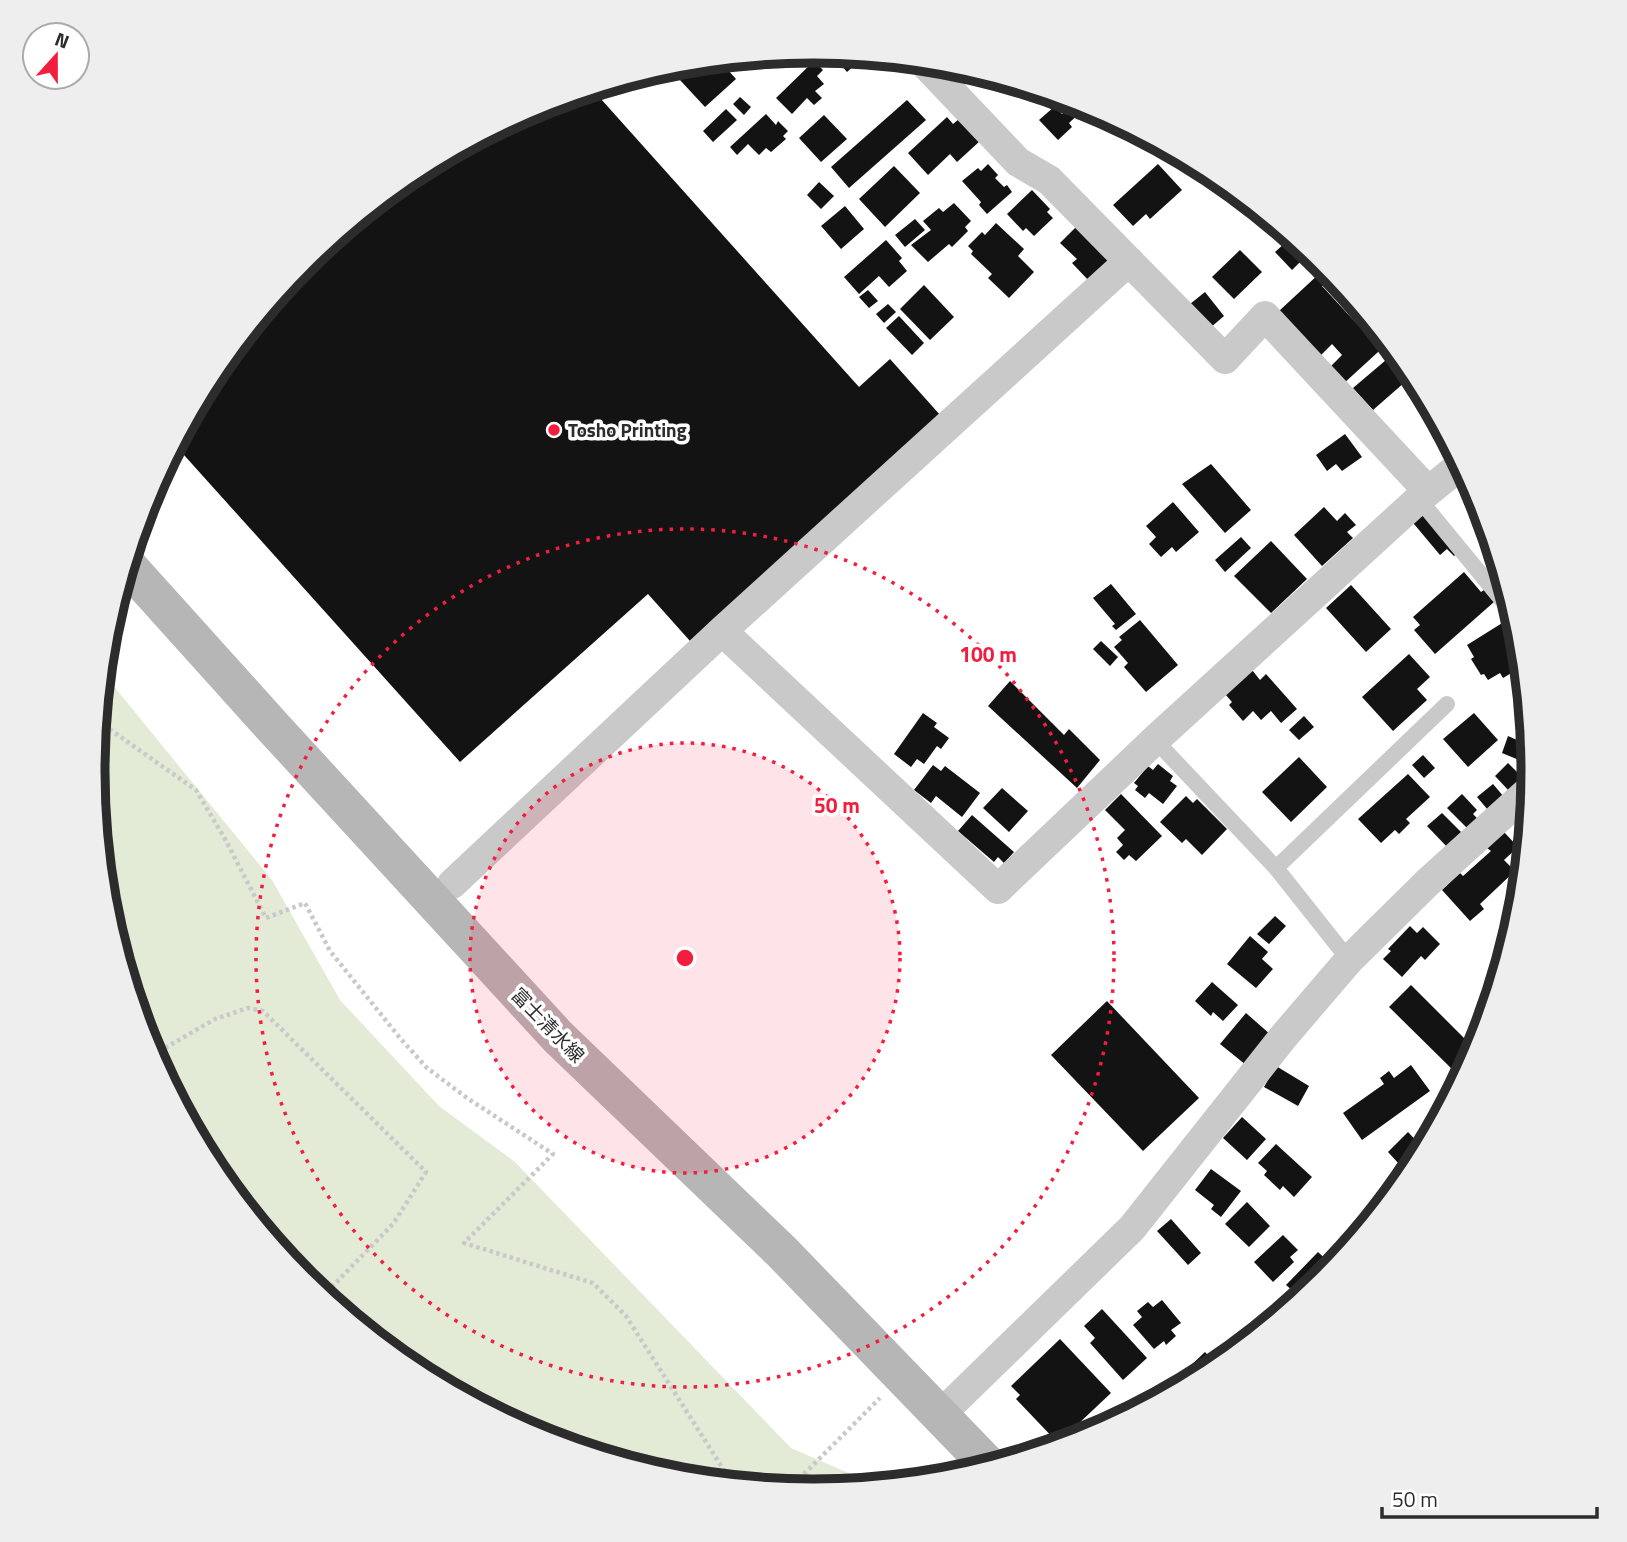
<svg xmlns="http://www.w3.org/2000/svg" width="1627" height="1542" viewBox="0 0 1627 1542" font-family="'Titillium Web','Noto Sans JP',sans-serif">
<rect width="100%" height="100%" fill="#fff"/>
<!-- green -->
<path fill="#e3ebd7" d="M103,673L272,880L340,1000L439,1106L515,1162L791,1448L876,1485L814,1491L673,1477L538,1436L413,1370L304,1280L214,1171L148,1046L107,911L93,771Z"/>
<!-- building -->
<path fill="#131313" d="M838,53L861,55L863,57L847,72L840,64L845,60Z
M719,60L736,79L705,107L667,66Z
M814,61L823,70L817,76L824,84L815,91L822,98L814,105L807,98L792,114L776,98Z
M965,68L990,76L978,87L962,71Z
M592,89L859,387L890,359L941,416L690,641L648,594L460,762L175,445L215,371L304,261L414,172L538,105Z
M1035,89L1050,94L1046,99Z
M740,97L751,107L744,115L733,104Z
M1061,97L1088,105L1069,123L1072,127L1058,140L1039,120L1055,106L1062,114L1070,107Z
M907,100L926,120L849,188L831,167Z
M726,109L737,120L713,142L703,131Z
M766,114L776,125L778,121L788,131L783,136L786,139L771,152L766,148L759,155L748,144L737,155L730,147Z
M824,115L847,139L821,162L799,138Z
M947,117L953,124L959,119L980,141L957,162L950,154L928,175L908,153Z
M988,164L998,175L995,178L1004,187L1007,185L1012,192L987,214L979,205L981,202L962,181L978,168L981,171Z
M1158,164L1182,190L1150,219L1146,214L1133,226L1113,205Z
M894,166L920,193L885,227L859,199Z
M819,182L834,196L821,209L807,195Z
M1032,190L1050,209L1047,212L1053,218L1034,236L1026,228L1023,231L1007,214Z
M954,203L971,221L965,227L968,231L952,247L949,244L928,262L911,245L931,230L923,221L939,208L943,212Z
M845,206L864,229L841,249L821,226Z
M915,219L925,230L905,247L895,235Z
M996,223L1024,249L1018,256L1034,272L1009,298L988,278L992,274L971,254L973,251L968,246L982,232L985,235Z
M1276,224L1308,250L1300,257L1302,260L1292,270L1275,252L1285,243L1272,228Z
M1078,225L1112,260L1090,282L1072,263L1077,259L1060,243Z
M886,240L902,258L899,261L907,271L889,287L879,276L859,294L844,277Z
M1240,250L1262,272L1234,299L1212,277Z
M1320,273L1327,281L1322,286L1357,324L1367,315L1389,342L1342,385L1328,369L1342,355L1332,344L1321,355L1279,311Z
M924,285L954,317L930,340L900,309Z
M868,290L878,301L869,308L859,297Z
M1205,292L1224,316L1210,328L1190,304Z
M888,304L896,312L884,323L876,314Z
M899,316L924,343L912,355L886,328Z
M1386,360L1405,382L1373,410L1353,388Z
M1345,434L1362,457L1342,471L1336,464L1327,471L1316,455Z
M1211,464L1251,510L1225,533L1182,484Z
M1173,502L1199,532L1176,552L1172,547L1161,557L1149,544L1156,537L1146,526Z
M1324,507L1337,521L1345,513L1356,525L1347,532L1353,538L1322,566L1294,535Z
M1421,508L1458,553L1454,556L1447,549L1440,555L1409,518Z
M1241,537L1251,548L1225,572L1215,560Z
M1271,541L1307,579L1271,613L1234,576Z
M1464,572L1481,592L1484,590L1494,602L1435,654L1414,630L1420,625L1413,617Z
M1111,584L1136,614L1116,630L1112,626L1115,624L1093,598Z
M1351,585L1391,629L1366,652L1326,608Z
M1140,620L1178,665L1146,692L1124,667L1128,663L1114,647L1122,640L1119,637Z
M1507,620L1521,642L1523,659L1515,664L1518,669L1503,678L1500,673L1488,680L1484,674L1481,675L1471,659L1474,657L1467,645Z
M1101,641L1118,657L1110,666L1093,649Z
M1409,654L1430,677L1417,689L1427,700L1393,731L1362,697Z
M1252,670L1260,680L1266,674L1297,709L1281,723L1271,711L1261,720L1253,711L1243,721L1229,705L1232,702L1225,694Z
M1010,681L1064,735L1069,729L1100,760L1077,788L988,706Z
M1524,694L1526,697L1529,724L1526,725L1521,718L1525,714L1514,702Z
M923,713L937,723L934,727L949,738L941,749L937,746L924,764L917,759L911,767L894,754Z
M1474,713L1498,740L1468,767L1443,739Z
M1304,716L1314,727L1299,740L1289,730Z
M1508,736L1526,744L1519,760L1502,753Z
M1423,755L1435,768L1424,778L1412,765Z
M1299,757L1327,787L1291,822L1262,792Z
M1508,763L1524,779L1510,792L1495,776Z
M1158,764L1173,776L1170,781L1177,786L1163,804L1149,793L1145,798L1135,790L1138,786L1134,783L1148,766L1153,770Z
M933,765L941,771L945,766L980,793L962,817L936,796L931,803L914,790Z
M1408,774L1430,797L1406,819L1410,823L1399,834L1395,830L1381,843L1358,819Z
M1493,784L1504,797L1488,810L1477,797Z
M1002,788L1028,811L1009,832L983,808Z
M1121,794L1162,836L1136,861L1129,855L1124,860L1116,852L1123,845L1117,838L1125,830L1105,810Z
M1462,794L1477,810L1473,814L1478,819L1468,829L1447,808Z
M1186,796L1193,803L1197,799L1227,829L1202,855L1186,839L1182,843L1160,822Z
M1442,813L1463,834L1449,849L1427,826Z
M972,815L1014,852L1004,863L998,857L994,862L958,831Z
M1504,832L1518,847L1504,860L1515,871L1480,904L1484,909L1470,921L1442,890L1460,873L1463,876L1491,851L1487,848Z
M1275,916L1286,926L1269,944L1257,934Z
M1410,926L1417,933L1423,927L1440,944L1425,960L1421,956L1402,977L1383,959L1391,951L1388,949Z
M1250,936L1268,952L1262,959L1273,969L1256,988L1227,964Z
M1212,982L1238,1005L1223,1021L1213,1012L1211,1016L1195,1001Z
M1411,985L1477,1051L1472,1060L1457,1074L1389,1007Z
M1107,1001L1199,1098L1143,1151L1051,1055Z
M1246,1013L1271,1035L1246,1065L1220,1044Z
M1411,1065L1430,1091L1362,1140L1343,1113L1384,1084L1380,1078L1389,1071L1394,1078Z
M1276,1066L1309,1086L1298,1106L1264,1087Z
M1242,1117L1266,1139L1247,1160L1223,1138Z
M1408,1132L1424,1149L1413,1170L1404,1161L1400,1165L1388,1152Z
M1276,1144L1312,1177L1294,1197L1283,1186L1280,1190L1264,1175L1267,1171L1258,1163Z
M1211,1169L1241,1191L1221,1217L1211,1209L1214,1205L1195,1190Z
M1247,1202L1270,1226L1249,1247L1225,1224Z
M1171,1219L1201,1253L1188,1265L1157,1231Z
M1283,1235L1298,1250L1290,1257L1294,1262L1273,1282L1254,1262Z
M1318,1252L1334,1267L1323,1281L1301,1298L1286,1285Z
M1162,1300L1181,1323L1171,1330L1176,1336L1166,1345L1164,1341L1154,1349L1133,1325L1142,1317L1137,1311L1148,1302L1153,1307Z
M1102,1309L1147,1358L1123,1380L1090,1343L1095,1338L1084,1326Z
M1060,1339L1111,1393L1058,1443L1016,1399L1020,1395L1011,1386Z
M1205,1352L1218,1366L1175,1390L1170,1385Z"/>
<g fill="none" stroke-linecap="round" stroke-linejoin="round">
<!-- path -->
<path stroke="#c9c9c9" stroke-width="4.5" stroke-dasharray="3.5 3.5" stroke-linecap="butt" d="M98,721L196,790L225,839L266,918L305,903L330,951L400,1038L427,1068L467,1098L553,1154L464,1243L593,1283L626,1316L732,1483
M153,1055L215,1019L248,1008L263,1011L426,1172L393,1224L323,1296
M789,1489L880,1398"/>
<!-- service -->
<path stroke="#c9c9c9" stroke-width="16" d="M1419,499L1516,617
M1155,740L1276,868L1349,960
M1276,868L1447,704"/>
<!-- minor -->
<path stroke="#c9c9c9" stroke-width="30" d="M923,62L1018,162L1049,180L1225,359L1265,316L1428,491
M722,631L998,889L1157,738L1419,499L1462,464
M452,884L722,631L1129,261
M940,1415L1132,1228L1284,1036L1349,960L1428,882L1532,788"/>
<!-- secondary -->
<path stroke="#b6b6b6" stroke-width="38" d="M127,565L272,726L558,1037L782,1252L990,1467"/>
</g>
<!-- distance rings -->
<circle cx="685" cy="958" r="215" fill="#f31d3e" fill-opacity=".12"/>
<g fill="none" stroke="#f31d3e" stroke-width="3.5" stroke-dasharray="3.5 7">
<circle cx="685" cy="958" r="215"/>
<circle cx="685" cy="958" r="429"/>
</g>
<!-- markers -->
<circle fill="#f31d3e" stroke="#fff" stroke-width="2.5" cx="554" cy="430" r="7"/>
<g text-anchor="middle" stroke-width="7" stroke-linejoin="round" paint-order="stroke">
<!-- poi labels -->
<g font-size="19" font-weight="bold" fill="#2c2c2c" stroke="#fff" text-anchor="start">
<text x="568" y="437">Tosho Printing</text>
</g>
<!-- street labels -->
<g font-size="19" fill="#2c2c2c" stroke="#fff">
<text transform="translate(548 1025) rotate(46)" y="7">富士清水線</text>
</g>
</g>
<!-- crop -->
<path d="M0 0H1627V1542H0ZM105 771a708 708 0 1 1 1416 0a708 708 0 1 1-1416 0Z" fill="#eee" fill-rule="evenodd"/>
<path fill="none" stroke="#2c2c2c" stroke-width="9" d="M105 771a708 708 0 1 1 1416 0a708 708 0 1 1-1416 0Z"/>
<circle cx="685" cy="958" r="10" fill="#f31d3e" stroke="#fff" stroke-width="3.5"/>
<g font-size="21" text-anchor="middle" font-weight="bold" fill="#f31d3e" stroke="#fff" stroke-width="7" stroke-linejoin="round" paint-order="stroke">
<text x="988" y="662">100 m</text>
<text x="837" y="813">50 m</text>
</g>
<!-- north arrow -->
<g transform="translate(56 56) rotate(21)"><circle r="33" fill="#ffffff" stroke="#ababab" stroke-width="2"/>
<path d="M0-5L12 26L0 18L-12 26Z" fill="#f31d3e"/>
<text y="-10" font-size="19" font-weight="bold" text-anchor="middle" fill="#2c2c2c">N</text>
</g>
<!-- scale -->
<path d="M1382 1507v10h215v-10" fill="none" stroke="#2c2c2c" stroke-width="3.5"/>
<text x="1392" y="1507" font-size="21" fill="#2c2c2c" stroke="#ffffff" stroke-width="5" paint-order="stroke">50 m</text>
</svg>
